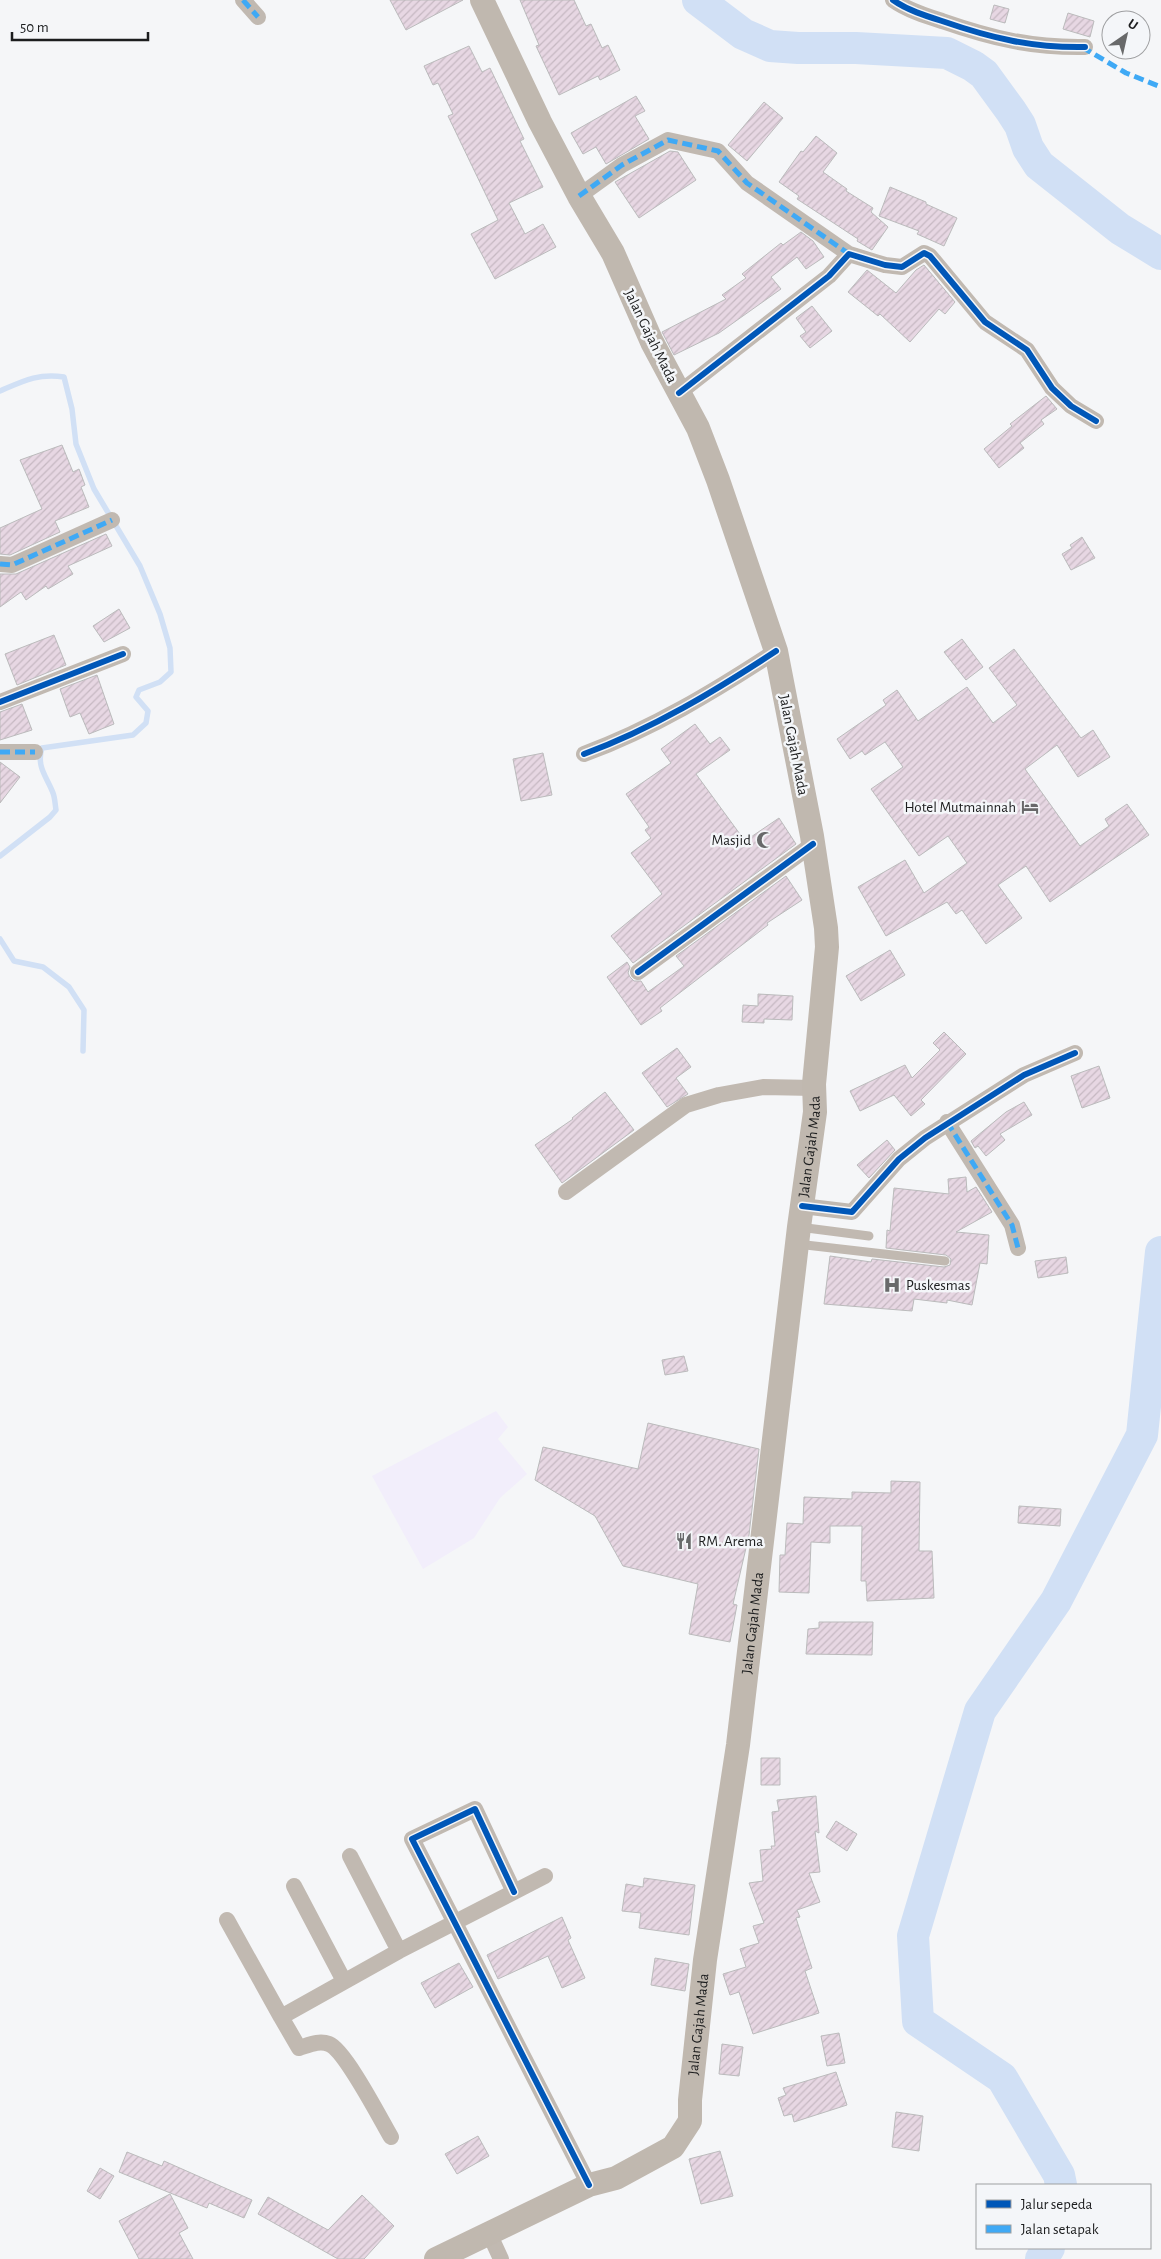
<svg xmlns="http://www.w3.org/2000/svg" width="1161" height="2259" viewBox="0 0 1161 2259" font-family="'Alegreya Sans',sans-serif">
<defs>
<pattern id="building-hatch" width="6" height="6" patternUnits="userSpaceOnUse" patternTransform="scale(1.25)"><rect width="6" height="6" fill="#e7d7e3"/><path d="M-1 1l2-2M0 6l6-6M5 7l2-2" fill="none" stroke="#c6b8c2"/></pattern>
</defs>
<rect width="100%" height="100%" fill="#f5f6f8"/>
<!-- commercial -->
<path fill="#f2eefb" d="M496,1411L508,1427L498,1439L527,1474L500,1498L474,1538L423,1569L372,1476Z"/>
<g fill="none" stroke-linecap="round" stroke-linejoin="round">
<!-- stream -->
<path stroke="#d1e0f5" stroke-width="5.5" d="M0,391C23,381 38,373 64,377L72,409L76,444L94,489L140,566L160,614L170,648L171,672L160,682L139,690L136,697L148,711L146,723L133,735L42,748C36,767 47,777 53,793C55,798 55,804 56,810L50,817L0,856
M0,939L14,961L43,967L69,987L84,1010L83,1051"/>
<!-- river -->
<path stroke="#d1e0f5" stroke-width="32" d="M698,0L743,34L770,46L798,48H856L947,53L973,66L984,74L1011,111L1020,125L1028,148L1039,165L1120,229L1161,254
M1061,2185L1059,2175L1002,2078L918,2021L913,1936L980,1711L1056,1601L1142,1435L1161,1252
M1041,2259L1049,2248"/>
</g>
<!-- building -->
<path fill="url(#building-hatch)" stroke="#bbbbbc" d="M390,0H463L406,30Z
M520,0H574L586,26L591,24L602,48L608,45L620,70L600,80L598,76L559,95L536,46L539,45Z
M994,5L1009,9L1005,23L990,19Z
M1068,13L1094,21L1090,37L1063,29Z
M469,46L482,72L490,68L524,139L520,141L543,187L509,203L525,234L543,224L556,247L495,279L471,234L498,220L448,116L453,114L438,83L433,85L424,66Z
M636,96L645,111L635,116L649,139L606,164L596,147L583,154L571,133Z
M764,102L783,118L747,161L728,145Z
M816,136L837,153L823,172L847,189L846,191L873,208L871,212L888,227L872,250L857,241L858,239L797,199L799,196L779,182L801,151L803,152Z
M670,151L678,152L696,180L639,218L615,182Z
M890,187L926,202V204L957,218L944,246L917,234L919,231L879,216Z
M801,232L813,241L824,257L806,269L797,257L771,277L781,289L719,333L674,355L662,332L726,299L722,295L746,278L742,274L781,243L783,245Z
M924,265L955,302L945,314L939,309L910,342L880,314L878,316L848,292L867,270L896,293L916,270Z
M812,306L832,331L810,348L800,336L806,332L796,318Z
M1046,396L1057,409L1041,420L1044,424L1020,443L1024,448L999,468L984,449L1012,426L1010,424Z
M62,445L73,472L79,469L85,485L81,487L89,507L55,521L60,532L10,555L0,554V528L42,509L20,460Z
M106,534L112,546L68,566L73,574L48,589L46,586L26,600L21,592L0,607V574H16Z
M1082,537L1095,558L1071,570L1062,554L1072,548L1070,545Z
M119,609L130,628L104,642L93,626Z
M54,635L66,665L17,685L5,654Z
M962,639L983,667L966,680L944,652Z
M1014,649L1081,738L1093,730L1110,757L1078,777L1057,745L1025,769L1080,846L1109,826L1105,819L1127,804L1149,835L1050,902L1026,866L998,885L1022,918L986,944L962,910L956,914L947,902L886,936L858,887L905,860L924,893L967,863L948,836L919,856L871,789L903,767L885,742L865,755L862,751L850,759L837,739L886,705L883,700L897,690L918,721L967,687L993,723L1017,705L989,668Z
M97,675L114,724L89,734L80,713L70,717L60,689Z
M22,704L32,730L0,740V712Z
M695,724L710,744L720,737L730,750L696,774L745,841L779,818L796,844L633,963L611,936L662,894L631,853L651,838L645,830L649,827L626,794L671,763L661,749Z
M543,753L552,795L521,801L513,759Z
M0,762L20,777L0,803Z
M786,876L802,900L767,923L768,925L660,1008L662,1011L641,1025L607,977L627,962L630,967L628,973L630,977L634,981H641L648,992L684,966L676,956Z
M890,950L905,975L861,1001L846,976Z
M758,994L793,996L792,1020L764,1019V1023L742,1022L743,1005L758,1006Z
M944,1032L966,1054L921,1100L925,1104L911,1116L894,1095L860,1111L850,1091L905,1065L912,1078L940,1050L933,1043Z
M677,1048L691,1067L676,1078L688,1094L667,1107L642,1073Z
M1099,1066L1110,1098L1082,1108L1071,1076Z
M605,1092L634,1130L562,1183L535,1145L573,1119L572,1118Z
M1024,1102L1032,1115L1000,1134L1005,1140L986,1156L978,1146L975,1148L971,1141L1006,1112Z
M887,1140L895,1150L869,1178L857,1165Z
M966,1177L967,1192L976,1187L992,1212L956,1232L989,1235L987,1264L980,1263L972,1305L947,1300V1303L914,1299L912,1311L824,1304L830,1256L871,1262L872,1259L944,1267L950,1265L951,1259L946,1255L886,1248L887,1230L890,1231L894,1188L949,1194L948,1179Z
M1066,1257L1068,1273L1038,1278L1035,1261Z
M684,1356L688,1371L665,1375L662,1360Z
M648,1423L759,1449L749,1535L733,1604L737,1605L730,1642L689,1634L698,1584L623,1566L595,1516L535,1480L543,1447L638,1469Z
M891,1481L920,1482L919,1551H932L934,1598L867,1601L866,1581H861L862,1526H830V1543L811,1542L809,1593L779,1592L780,1555H785L787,1523L803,1524L804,1497L852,1499V1492L891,1493Z
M1019,1506L1061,1509L1060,1526L1018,1523Z
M819,1622H873L872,1655L806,1654L808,1629L819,1628Z
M761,1758H780V1785H761Z
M816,1796L819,1833L815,1831L820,1872L809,1873L820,1902L797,1910L800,1917L796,1918L812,1968L805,1971L819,2013L753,2034L739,1992L730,1995L723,1974L746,1967L740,1949L759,1943L753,1926L764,1923L749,1883L763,1881L760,1850L772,1849L771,1846H775L772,1812L779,1811L777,1800Z
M836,1821L857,1834L847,1851L826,1837Z
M644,1878L695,1885L689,1935L639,1928L641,1913L622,1911L626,1884L643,1887Z
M562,1917L571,1938L568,1940L585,1978L562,1988L548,1956L498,1979L487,1955Z
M655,1958L689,1964L685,1991L651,1985Z
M459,1963L473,1987L435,2008L421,1983Z
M839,2033L845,2063L827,2066L821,2036Z
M722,2044L743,2047L739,2076L719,2074Z
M836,2072L847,2105L794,2122L792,2114L784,2116L778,2098L786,2095L783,2088Z
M896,2112L923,2116L919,2151L892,2147Z
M478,2136L489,2156L457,2174L445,2154Z
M720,2151L733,2196L701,2204L689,2159Z
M127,2152L162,2166L164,2161L252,2200L244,2218L209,2203L207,2208L119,2172Z
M100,2168L114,2176L100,2199L87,2191Z
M170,2194L188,2228L179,2233L193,2259H139L119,2221Z
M362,2195L394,2226L364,2259H338L258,2214L268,2197L328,2230Z"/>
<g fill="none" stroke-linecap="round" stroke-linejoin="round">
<!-- service -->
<path stroke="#c1b9b1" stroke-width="9" d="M799,1227L869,1236
M797,1244L945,1261"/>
<!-- minor -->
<path stroke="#c1b9b1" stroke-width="16" d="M243,0L258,17
M893,0C907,10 926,16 942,21C991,38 1032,48 1085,47
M579,196L622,165L668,140L718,151L747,183L849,254
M679,393L829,276L849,254L885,265L902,267L924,253L930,256L985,322L1027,350L1052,388L1071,406L1096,421
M0,564L12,565L112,520
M0,702L123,654
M0,752H35
M584,754C652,729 715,691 776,651
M638,972L813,844
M947,1122L1012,1225L1018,1248
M566,1192L686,1105L719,1095L763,1087L814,1088
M802,1206L852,1212L899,1159L925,1138L1024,1075L1075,1053
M350,1856L399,1951
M294,1886L344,1981
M514,1892L475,1809L412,1839L589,2185
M227,1920L281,2017L399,1951L545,1876
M281,2017L299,2048C309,2045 319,2040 329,2044C345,2050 381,2120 391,2137
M489,2233L501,2259"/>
<!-- secondary -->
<path stroke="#c0b8af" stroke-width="24" id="s1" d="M436,2259L589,2185L616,2178L673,2147L690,2121V2100L705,1960L738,1745L799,1227L815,1112L814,1084L827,947L826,928L812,836L776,651L718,480L698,428L652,342L613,253L579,196L540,122L482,0"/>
<!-- quiet -->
<path stroke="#3fa9f5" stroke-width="5" stroke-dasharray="10 5" stroke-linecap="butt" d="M243,0L258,17
M1082,47L1126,73L1161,87
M579,196L622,165L668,140L718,151L747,183L849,254
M0,564L12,565L112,520
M0,752H35
M947,1122L1012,1225L1018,1248"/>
<!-- cycleway casing -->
<g stroke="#f4f6f9" stroke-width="9">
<path id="cycleway" d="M893,0C907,10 926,16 942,21C991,38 1032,48 1085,47
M679,393L829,276L849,254L885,265L902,267L924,253L930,256L985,322L1027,350L1052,388L1071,406L1096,421
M0,702L123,654
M584,754C652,729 715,691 776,651
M638,972L813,844
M802,1206L852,1212L899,1159L925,1138L1024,1075L1075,1053
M514,1892L475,1809L412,1839L589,2185"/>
</g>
<!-- cycleway -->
<use href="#cycleway" stroke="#0057b8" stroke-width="6"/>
</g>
<!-- icons -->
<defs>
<g id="hotel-bare" transform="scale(1.35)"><path d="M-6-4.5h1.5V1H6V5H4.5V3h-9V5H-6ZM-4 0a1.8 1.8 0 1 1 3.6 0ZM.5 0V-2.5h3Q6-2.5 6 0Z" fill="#68696a" stroke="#f4f6f9" stroke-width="2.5" paint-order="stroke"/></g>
<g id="mosque-bare" transform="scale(1.35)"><path d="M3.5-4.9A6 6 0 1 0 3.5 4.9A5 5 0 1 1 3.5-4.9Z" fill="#68696a" stroke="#f4f6f9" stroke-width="2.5" paint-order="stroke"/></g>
<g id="hospital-bare" transform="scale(1.35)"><path d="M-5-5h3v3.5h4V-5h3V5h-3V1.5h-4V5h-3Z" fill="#68696a" stroke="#f4f6f9" stroke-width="2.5" paint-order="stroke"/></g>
<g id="restaurant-bare" transform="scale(1.35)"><path d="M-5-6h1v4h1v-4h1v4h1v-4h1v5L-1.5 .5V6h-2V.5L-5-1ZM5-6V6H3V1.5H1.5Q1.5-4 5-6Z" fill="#68696a" stroke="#f4f6f9" stroke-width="2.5" paint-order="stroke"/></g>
</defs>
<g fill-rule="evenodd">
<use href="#hotel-bare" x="1030" y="807"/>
<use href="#mosque-bare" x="765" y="840"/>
<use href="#hospital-bare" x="892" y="1285"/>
<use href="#restaurant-bare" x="684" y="1541"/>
</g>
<g text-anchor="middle" stroke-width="5" stroke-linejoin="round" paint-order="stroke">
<!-- street labels -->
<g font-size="15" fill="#1c1d1e" stroke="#f4f6f9">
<text transform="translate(651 336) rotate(64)" y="5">Jalan Gajah Mada</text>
<text transform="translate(794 745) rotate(79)" y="5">Jalan Gajah Mada</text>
<text dy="5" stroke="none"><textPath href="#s1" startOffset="1276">Jalan Gajah Mada</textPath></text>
<text dy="5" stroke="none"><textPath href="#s1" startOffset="796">Jalan Gajah Mada</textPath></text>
<text dy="5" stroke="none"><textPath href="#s1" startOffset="391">Jalan Gajah Mada</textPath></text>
</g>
<!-- poi labels -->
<g font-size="15" fill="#1c1d1e" stroke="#f4f6f9" text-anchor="end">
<text x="1016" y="812">Hotel Mutmainnah</text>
<text x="751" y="845">Masjid</text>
<text x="906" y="1290" text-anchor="start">Puskesmas</text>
<text x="698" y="1546" text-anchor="start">RM. Arema</text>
</g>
</g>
<!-- legend -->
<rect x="976" y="2184" width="175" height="65" fill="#f4f6f9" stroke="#9e9fa1"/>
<rect x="986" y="2200" width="25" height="8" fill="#0057b8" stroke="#9e9fa1"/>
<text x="1021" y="2209" font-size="15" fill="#1c1d1e">Jalur sepeda</text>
<rect x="986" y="2225" width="25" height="8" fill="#3fa9f5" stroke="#9e9fa1"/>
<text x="1021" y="2234" font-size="15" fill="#1c1d1e">Jalan setapak</text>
<!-- north arrow -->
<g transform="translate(1126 35) rotate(34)"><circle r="24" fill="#f4f6f9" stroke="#9e9fa1"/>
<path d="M0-4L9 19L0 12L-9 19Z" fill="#68696a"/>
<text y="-8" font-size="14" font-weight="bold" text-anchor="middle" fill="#1c1d1e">U</text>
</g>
<!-- scale -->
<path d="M12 32v8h136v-8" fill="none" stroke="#1c1d1e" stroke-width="2.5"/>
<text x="20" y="32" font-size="15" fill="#1c1d1e" stroke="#f4f6f9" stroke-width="4" paint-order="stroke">50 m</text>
</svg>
